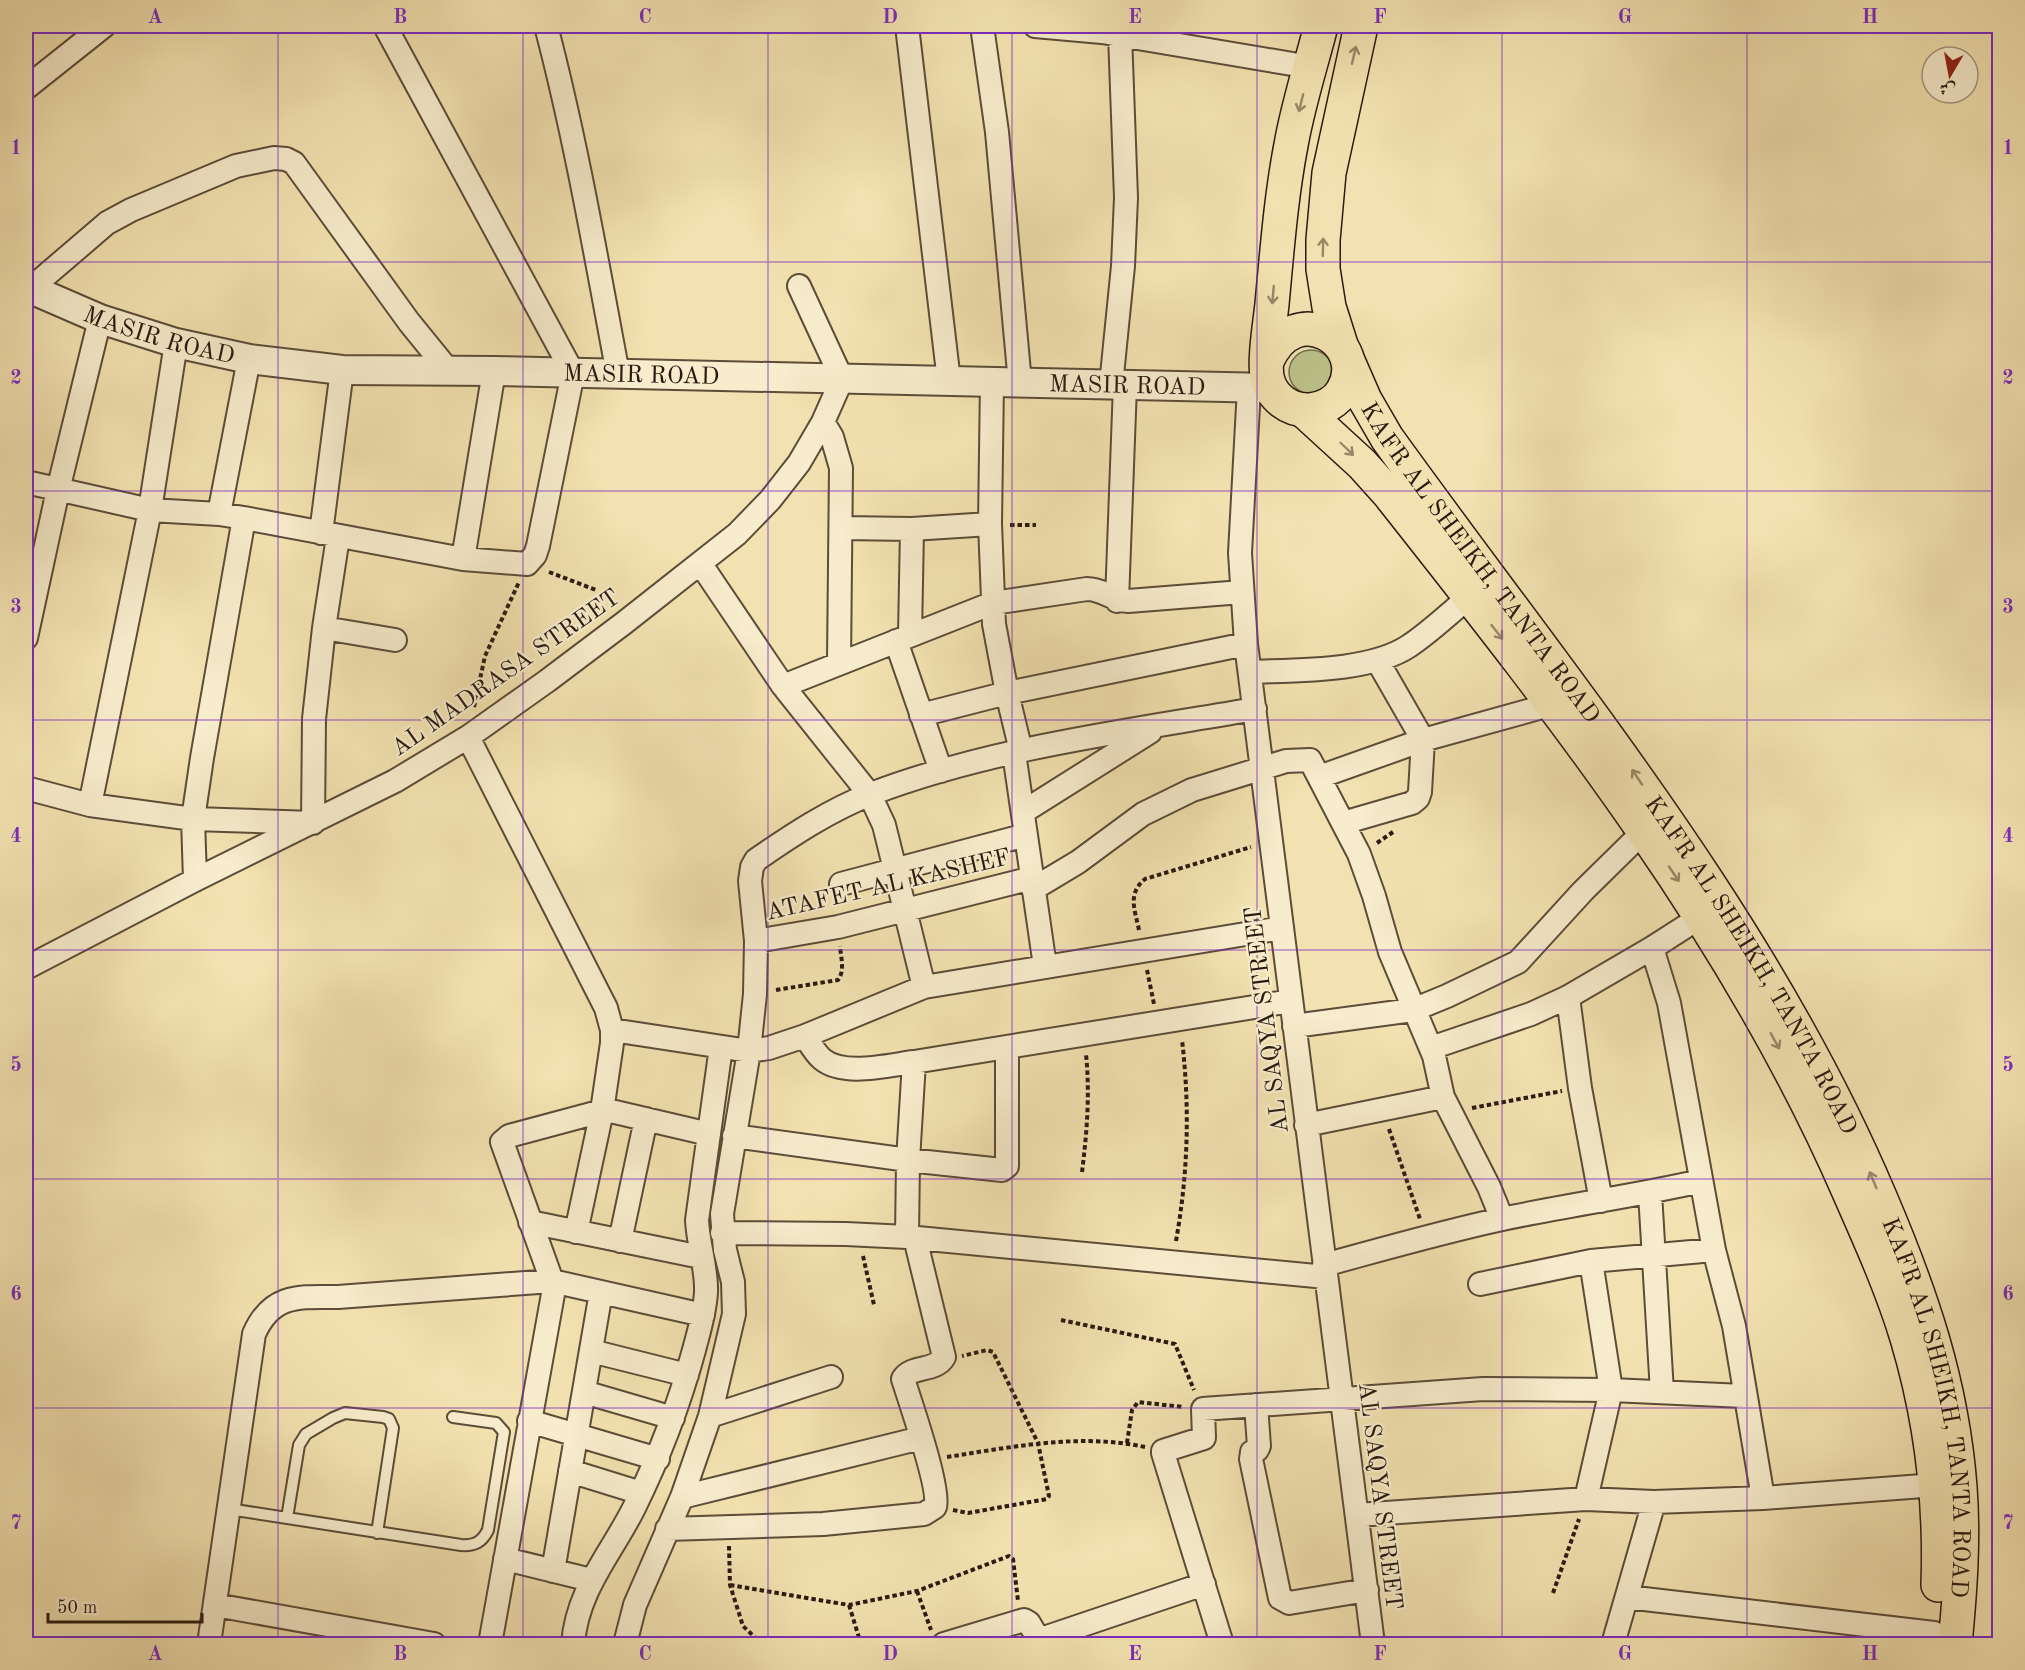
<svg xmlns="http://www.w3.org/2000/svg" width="2025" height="1670" viewBox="0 0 2025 1670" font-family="'Old Standard TT',Amiri,serif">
<rect width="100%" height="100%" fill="#f3e2b1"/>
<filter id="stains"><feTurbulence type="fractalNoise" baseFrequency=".00333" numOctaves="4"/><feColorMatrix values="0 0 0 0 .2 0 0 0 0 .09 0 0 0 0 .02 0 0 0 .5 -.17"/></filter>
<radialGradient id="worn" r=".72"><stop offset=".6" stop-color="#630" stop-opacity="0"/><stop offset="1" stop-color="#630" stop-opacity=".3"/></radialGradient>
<!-- green -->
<path fill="#bdc38a" stroke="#736e4d" stroke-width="1.5" d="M1289 372a22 22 0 1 1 44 0a22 22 0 1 1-44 0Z"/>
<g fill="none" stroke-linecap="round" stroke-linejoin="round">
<!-- service casing -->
<g stroke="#5c4c38" stroke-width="14">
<path id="service" d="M229,1509L461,1545C475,1546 482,1542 488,1530L504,1432L496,1423L453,1417
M287,1518L299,1445L306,1434L333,1418L345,1413L383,1417L389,1419L393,1428L377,1533"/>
</g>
<!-- minor casing -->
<g stroke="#5c4c38" stroke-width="26">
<path id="minor" d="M546,26C576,140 596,257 618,374
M907,26L949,381
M982,26L997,132L1020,383
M1035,26L1102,32L1310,67
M26,88L104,26
M30,289L107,223L131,210L236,166L274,158L286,159L294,163L409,322L448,370
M992,382L990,524L994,624L1007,693L1021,751
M1111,385L1123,266L1126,198L1120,34
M1249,388L1240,553L1246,644L1373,1644
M823,422L832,437L841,468L839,662
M26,482L150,510L219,514L244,518L463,559L527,564L535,555L538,546L573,373L385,26
M219,514L249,359
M841,528L912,529L990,524
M321,533L342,370
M463,559L494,371
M700,563L783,686L870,795L884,825L924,987
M1117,601L1125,385
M324,628L338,537
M910,635L912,529
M26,638L58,490L100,319
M896,641L941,771
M1250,672C1296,670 1370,672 1409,646C1430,632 1450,613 1470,596
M783,686L993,603L1087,589C1103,589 1112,600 1128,601L1242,592
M921,715L1007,693L1246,644
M468,737L606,1008L612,1030V1043L602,1111L576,1232
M1014,753L1045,966
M1319,777L1423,740L1553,704
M26,788L90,805L193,819L313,823L314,719L324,628L395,640
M90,805L150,510L176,343
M1023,812L1150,732
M1343,823L1412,803L1418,798L1420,792L1423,740L1377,660
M195,880L193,819L202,758L244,518
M841,884L1026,835
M1033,889L1078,862L1143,814L1192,790L1286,761L1310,760L1359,854L1374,896L1390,952L1434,1056L1443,1097L1489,1187L1502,1219
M756,941L838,927L1032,878
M1652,948L1702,916
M26,968L195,880L395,781L468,737L547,681L624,623L737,534L770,500L799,463L823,422L842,379L799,286
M1568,997L1580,1088L1601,1201
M1294,1026L1413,1010L1447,996L1518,962L1583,891L1644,831
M612,1030L749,1051L769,1048L805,1036L924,987L1282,928
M805,1036C810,1044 815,1053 822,1059C843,1077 889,1065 914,1062L1291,1001
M1306,1125L1443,1097
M734,1136L908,1160L1002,1170L1007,1166V1047
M1650,1193L1662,1392
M530,1222L701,1257
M722,1233L846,1234L907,1237L1326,1277
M907,1237L908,1160L914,1062
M620,1241L646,1119
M1324,1265C1383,1249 1442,1232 1502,1219C1568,1205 1635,1196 1701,1181
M1480,1284L1591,1261L1714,1250
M591,1351L687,1375
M584,1392L673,1418
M1256,1405L1259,1446L1257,1450L1252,1452L1251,1459L1280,1598L1289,1603L1367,1590
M710,1416L831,1377
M529,1421L658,1459
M570,1471L641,1493
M682,1497L921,1438
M1763,1498L1936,1485
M1586,1499L1611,1390L1591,1261
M1357,1515L1586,1499L1654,1502L1763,1498L1734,1326L1714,1250L1669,1003L1652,948L1568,997L1531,1014L1431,1048
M667,1529L823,1524L924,1514L935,1507C941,1491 910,1401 903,1379C911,1365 936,1372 944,1357L915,1238
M505,1559L591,1580
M553,1571L601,1292
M1627,1597L1934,1633
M215,1605L434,1644
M209,1644L254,1334C272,1293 300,1297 338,1297L552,1281L703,1315
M490,1644L553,1294L552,1281L502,1142L509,1136L602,1111L615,1112L709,1134
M573,1644C577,1590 611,1554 634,1508C659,1457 679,1405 694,1350C699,1331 705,1312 706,1292C707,1269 698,1244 697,1220L721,1047
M625,1644L635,1605L682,1497L710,1416L734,1314L733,1282L725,1250L722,1214L749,1051L755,994L756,941L750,881L752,867L756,860C792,835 830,810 871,794C991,748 1128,731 1255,709
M944,1644L1024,1620L1029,1623L1036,1635L1044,1638L1204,1584
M1222,1644L1163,1453V1451L1204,1438L1203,1409L1483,1389L1611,1390L1744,1396
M1613,1644L1654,1502"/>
</g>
<!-- tertiary casing -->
<g stroke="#5c4c38" stroke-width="32">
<g id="tertiary">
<path id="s1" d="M26,287L100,319L176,343L249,359L342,370L494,371L1271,388"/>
</g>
</g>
<!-- primary casing -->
<g stroke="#291a10" stroke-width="36">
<g id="primary">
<path d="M1341,345L1329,307L1323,269V240L1329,173L1361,26"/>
<path d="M1267,361C1295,296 1370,343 1343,390C1337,402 1323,409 1310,410C1289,411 1271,397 1267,377C1264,358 1270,323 1272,304C1277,251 1281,197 1291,145C1298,105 1311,65 1321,26"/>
<path id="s2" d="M1348,361L1365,400L1387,438C1563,683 1761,916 1880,1197C1921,1293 1952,1382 1960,1487C1964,1540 1960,1592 1955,1644"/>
<path d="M1303,410L1362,464L1389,494C1562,713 1737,934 1849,1192C1870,1240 1892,1288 1907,1338C1931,1418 1941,1501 1938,1585"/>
</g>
</g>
<!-- path -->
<path stroke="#291a10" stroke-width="4" stroke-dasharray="4.5 3" stroke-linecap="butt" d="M1010,525H1036
M549,572L596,590
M474,707L485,656L519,582
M1377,843L1393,832
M1139,930C1135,910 1127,894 1145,879L1251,847
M1147,970L1154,1004
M776,990L838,980C845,971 841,958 840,946
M1472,1108L1562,1091
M1389,1129L1420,1219
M1082,1172C1087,1132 1090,1094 1086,1054
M1176,1241C1188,1174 1190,1108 1182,1040
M863,1256L874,1305
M1061,1320L1175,1344L1194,1390
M1127,1443L1132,1410L1138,1402L1183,1407
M947,1457C1012,1447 1079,1433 1145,1447
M953,1510L968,1513L1047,1499L1049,1496L1038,1443L993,1352L987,1350L962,1356
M729,1546L730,1585L743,1626L762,1644
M730,1585L849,1605L917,1591L1009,1556L1013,1559L1018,1601
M917,1591L931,1630
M1553,1593L1579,1519
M849,1605L861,1644"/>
<!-- service -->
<use href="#service" stroke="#f7eccc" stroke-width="10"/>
<!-- minor -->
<use href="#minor" stroke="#f7eccc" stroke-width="22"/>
<!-- tertiary -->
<use href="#tertiary" stroke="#f7eccc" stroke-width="28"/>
<!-- primary -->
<use href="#primary" stroke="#f3e2b1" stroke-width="33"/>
</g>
<!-- one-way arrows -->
<defs><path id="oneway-shaft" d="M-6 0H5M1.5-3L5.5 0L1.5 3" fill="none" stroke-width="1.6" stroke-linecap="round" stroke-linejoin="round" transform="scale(1.5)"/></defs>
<g stroke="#988869">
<use href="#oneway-shaft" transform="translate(1354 55) rotate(-77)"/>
<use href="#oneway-shaft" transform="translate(1301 103) rotate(104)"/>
<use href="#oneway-shaft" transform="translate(1323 247) rotate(-89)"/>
<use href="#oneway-shaft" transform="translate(1273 295) rotate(95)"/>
<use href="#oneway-shaft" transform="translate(1347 449) rotate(44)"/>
<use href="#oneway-shaft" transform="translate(1497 632) rotate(52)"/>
<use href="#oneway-shaft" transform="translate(1637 777) rotate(-124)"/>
<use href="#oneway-shaft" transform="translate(1674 874) rotate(56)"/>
<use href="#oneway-shaft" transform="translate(1775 1041) rotate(61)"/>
<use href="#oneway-shaft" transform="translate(1873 1180) rotate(-113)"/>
</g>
<!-- grid -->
<path fill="none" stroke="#7b2cbf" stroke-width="1.5" stroke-opacity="0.55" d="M278,26V1644M523,26V1644M768,26V1644M1012,26V1644M1257,26V1644M1502,26V1644M1747,26V1644M26,262H2000M26,491H2000M26,720H2000M26,950H2000M26,1179H2000M26,1408H2000"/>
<g text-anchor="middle" stroke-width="4.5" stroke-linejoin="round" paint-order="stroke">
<!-- street labels -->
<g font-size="24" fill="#291a10" stroke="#f7eccc">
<text dy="8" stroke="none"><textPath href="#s1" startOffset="142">MASIR ROAD</textPath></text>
<text dy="8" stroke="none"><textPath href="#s1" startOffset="628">MASIR ROAD</textPath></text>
<text dy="8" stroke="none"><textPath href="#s1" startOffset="1114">MASIR ROAD</textPath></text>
<text dy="8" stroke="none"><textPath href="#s2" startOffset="242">KAFR AL SHEIKH, TANTA ROAD</textPath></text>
<text transform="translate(505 672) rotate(-35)" y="8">AL MADRASA STREET</text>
<text transform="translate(888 884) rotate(-13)" y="8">ATAFET AL KASHEF</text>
<text dy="8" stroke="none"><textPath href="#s2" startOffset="728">KAFR AL SHEIKH, TANTA ROAD</textPath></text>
<text transform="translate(1266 1020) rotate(-97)" y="8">AL SAQYA STREET</text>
<text dy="8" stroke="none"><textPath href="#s2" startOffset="1212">KAFR AL SHEIKH, TANTA ROAD</textPath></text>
<text transform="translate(1381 1496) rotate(83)" y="8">AL SAQYA STREET</text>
</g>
</g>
<!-- margin -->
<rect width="2025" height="1670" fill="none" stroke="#f3e2b1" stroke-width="66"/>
<!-- north arrow -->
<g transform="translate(1950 75) rotate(190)"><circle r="28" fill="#f7eccc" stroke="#a59881" stroke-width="1.5"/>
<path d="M0-4.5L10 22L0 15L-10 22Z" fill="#8f2418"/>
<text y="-9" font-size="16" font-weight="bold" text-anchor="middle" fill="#291a10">ش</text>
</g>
<!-- scale -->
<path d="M48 1613v9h154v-9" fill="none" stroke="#291a10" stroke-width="3"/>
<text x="57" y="1613" font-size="18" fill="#291a10" stroke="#f7eccc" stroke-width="4.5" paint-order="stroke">50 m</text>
<rect x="33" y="33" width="1959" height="1604" fill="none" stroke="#7b2cbf" stroke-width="2"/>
<g font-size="20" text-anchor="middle" font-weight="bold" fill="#7b2cbf">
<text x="155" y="23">A</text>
<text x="400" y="23">B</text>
<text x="645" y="23">C</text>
<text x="890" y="23">D</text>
<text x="1135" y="23">E</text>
<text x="1380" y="23">F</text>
<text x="1625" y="23">G</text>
<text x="1870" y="23">H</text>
<text x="16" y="154">1</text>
<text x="2008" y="154">1</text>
<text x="16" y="384">2</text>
<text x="2008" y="384">2</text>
<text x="16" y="613">3</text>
<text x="2008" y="613">3</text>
<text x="16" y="842">4</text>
<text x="2008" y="842">4</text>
<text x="16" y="1071">5</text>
<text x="2008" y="1071">5</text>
<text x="16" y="1300">6</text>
<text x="2008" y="1300">6</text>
<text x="16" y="1529">7</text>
<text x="2008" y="1529">7</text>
<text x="155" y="1660">A</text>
<text x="400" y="1660">B</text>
<text x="645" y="1660">C</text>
<text x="890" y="1660">D</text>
<text x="1135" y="1660">E</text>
<text x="1380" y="1660">F</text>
<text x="1625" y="1660">G</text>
<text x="1870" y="1660">H</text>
</g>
<rect width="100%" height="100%" filter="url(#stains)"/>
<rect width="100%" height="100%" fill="url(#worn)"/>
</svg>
